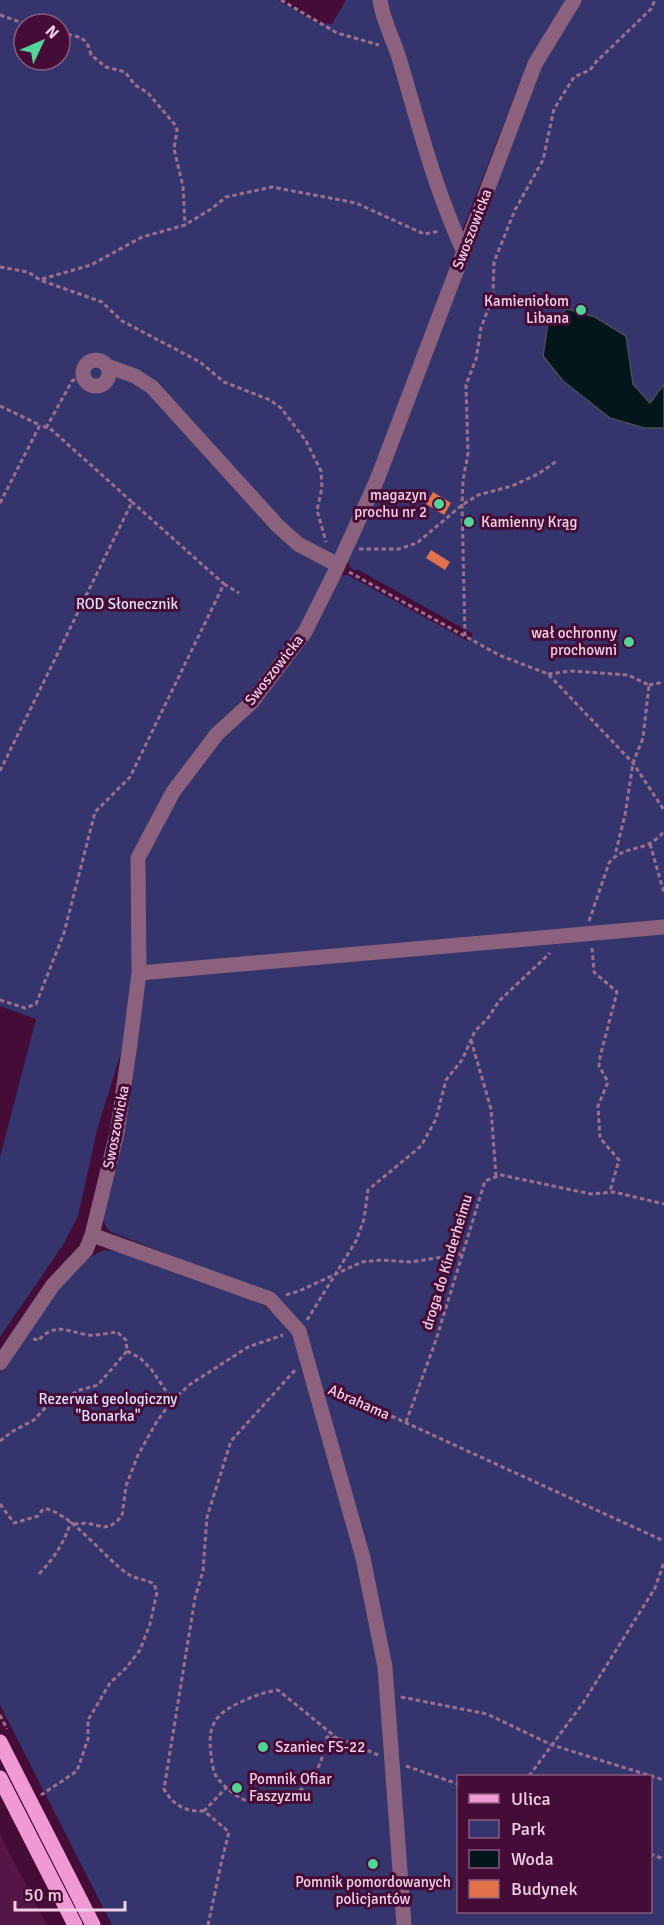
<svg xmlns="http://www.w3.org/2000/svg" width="664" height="1925" viewBox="0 0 664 1925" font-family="Signika,sans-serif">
<rect width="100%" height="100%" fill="#440c36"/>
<!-- built -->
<path fill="#541644" d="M0,1834L8,1851L47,1925H0Z"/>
<!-- green -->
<path fill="#34356c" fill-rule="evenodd" d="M0,0H278L319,23L332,24L346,0H567L520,82L462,231L455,252V257L373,477L333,568L307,620L135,857L132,963L129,1004L123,1046L97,1130L78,1216L63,1245L0,1337V1157L36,1019L0,1006ZM24,24H60V60H24Z
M578,0H664V1925H112L0,1705V1373L66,1277L85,1259L105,1250L127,1253L264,1305L272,1313L284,1303L270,1294L111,1232L106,1227L102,1216L124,1120L146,854L162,817L338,576L348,575L468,641L473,634L357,569L355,571L351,568L345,557L526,91ZM458,1776H650V1912H458Z"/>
<!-- water -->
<path fill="#02161c" stroke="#4a4d58" stroke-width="1.5" d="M567,309L595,317L626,336L633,384L650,403L664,384V428H644L610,418L563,381L543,356L548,323Z"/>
<!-- building -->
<path fill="#e1734c" d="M433,492L451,503L444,515L426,504Z
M431,550L450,562L445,570L426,558Z"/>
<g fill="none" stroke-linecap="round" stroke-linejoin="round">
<!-- path -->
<path stroke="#9c6f8f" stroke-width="3" stroke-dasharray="4.5 3" stroke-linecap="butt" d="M281,0L337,33L379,45
M0,15L26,24
M60,33C78,37 87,35 91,55L106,67L125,72L135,85L148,93L176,126L177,130L174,149L183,186L185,225
M0,267L28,272L40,280L102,302L122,321L200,362L224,382L270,400L281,408L306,441L321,471L322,488L317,510L326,542
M42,279L91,265L142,237L185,225L211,209L226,197L272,187L356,203L424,234L440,231
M0,406L40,425L0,503
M46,428L72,381L83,375
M359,549H399L417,543L462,505L478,495L512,486L538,474L557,461
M349,572L499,655L548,674L633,763L664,810
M224,584L239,593
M465,636L462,505L463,480L468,454L466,385L476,359L481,328L493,296L494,262L515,210L543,160L554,109L574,77L590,70L596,62L651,9L655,0
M548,674L571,671L628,675L649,685L643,738L633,763L625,815L615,855
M649,685L664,682
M0,771L132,502L52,430L40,425
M650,844L664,893
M589,921L609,863C626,842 646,855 664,831
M592,948L594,972L617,992L600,1057L599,1066L608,1082L598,1106L600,1138L619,1160L610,1191
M0,1000L25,1008L36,1004L64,933L95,812L130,777L224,584L132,502
M471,1040L491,1109L496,1176
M286,1295L299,1291L362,1262L382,1260L411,1262L461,1254
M307,1320L356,1241L364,1219L368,1190L421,1146L436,1119L446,1080L462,1060L475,1031L488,1018L499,1001L550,953
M127,1351L140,1358L151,1369L173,1401
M330,1388L664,1541
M406,1422L436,1340L485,1181L501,1175L591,1194L614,1192L664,1204
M0,1441L13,1431L34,1420L57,1395L67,1397L80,1390L98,1385L127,1351L126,1340L117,1332C108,1333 96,1336 88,1335C67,1331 54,1322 38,1341L33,1338
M0,1504L14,1523L38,1516L43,1509C67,1508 106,1560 128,1574C135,1579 146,1579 154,1584L157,1592L150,1624L140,1650L126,1668L110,1683L88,1720V1739L77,1771L41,1795
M74,1524L87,1523L104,1527L110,1526L116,1522L122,1516L126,1486L138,1455L156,1423L170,1403L189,1385L248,1347L283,1335
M39,1574C55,1557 64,1543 71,1521
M401,1697L487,1714L552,1745L664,1780
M0,1715L7,1729
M338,1739L278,1690C265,1692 254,1696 243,1701C216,1713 207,1724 211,1754C212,1763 213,1774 219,1780C224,1786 237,1798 245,1800C249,1801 254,1801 259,1801C301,1804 321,1776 327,1737L341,1739L378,1755
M406,1766L458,1784
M529,1776L583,1703L655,1588L664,1562
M204,1811C185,1812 173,1805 164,1789L195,1598L203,1571L207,1517L231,1441L296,1369
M650,1854L664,1859
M208,1925L221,1864L229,1832L204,1811L227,1787"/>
<!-- minor -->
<path stroke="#8b617d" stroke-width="15" d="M380,0C383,22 394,40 400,61C419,126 435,189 463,250
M83 373a13 13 0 1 1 26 0a13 13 0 1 1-26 0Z
M107,366L135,376L152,387L277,525L298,544L338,565
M139,973L664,927
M92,1235L270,1299L299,1331L363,1558L385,1667L404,1925
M0,1363L53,1285L86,1250L92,1235L117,1133L130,1044L139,973L138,858L173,792L217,734L251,703L305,632L335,572L377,480L535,64L574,0"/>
<!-- major -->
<path stroke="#f09ad4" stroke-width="15" d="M0,1742L93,1925
M0,1778L75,1925"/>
</g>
<!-- markers -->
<g fill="#52d397" stroke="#440c36" stroke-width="2">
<circle cx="581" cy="310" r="6"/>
<circle cx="439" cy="504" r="6"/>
<circle cx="469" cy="522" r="6"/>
<circle cx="629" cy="642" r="6"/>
<circle cx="263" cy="1747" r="6"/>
<circle cx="237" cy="1788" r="6"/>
<circle cx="373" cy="1864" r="6"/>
</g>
<g text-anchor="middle" stroke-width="6" stroke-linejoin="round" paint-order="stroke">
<!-- street labels -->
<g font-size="15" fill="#f1cee4" stroke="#440c36">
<text transform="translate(472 229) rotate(-69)" y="5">Swoszowicka</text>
<text transform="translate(274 670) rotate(-52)" y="5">Swoszowicka</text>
<text transform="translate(116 1127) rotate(-79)" y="5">Swoszowicka</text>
<text transform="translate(447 1262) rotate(-73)" y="5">droga do Kinderheimu</text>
<text transform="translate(359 1402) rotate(24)" y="5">Abrahama</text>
</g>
<!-- poi labels -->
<g font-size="15" fill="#f1cee4" stroke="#440c36" text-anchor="end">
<text x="569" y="306">Kamieniołom<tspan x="569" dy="17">Libana</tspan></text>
<text x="427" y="500">magazyn<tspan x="427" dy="17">prochu nr 2</tspan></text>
<text x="481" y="527" text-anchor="start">Kamienny Krąg</text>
<text x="617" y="638">wał ochronny<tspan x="617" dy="17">prochowni</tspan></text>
<text x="275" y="1752" text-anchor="start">Szaniec FS-22</text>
<text x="249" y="1784" text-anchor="start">Pomnik Ofiar<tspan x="249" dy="17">Faszyzmu</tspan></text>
<text x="373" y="1887" text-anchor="middle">Pomnik pomordowanych<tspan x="373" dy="17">policjantów</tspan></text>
</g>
<!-- park labels -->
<g font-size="15" fill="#dce0fa" stroke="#440c36">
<text x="127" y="609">ROD Słonecznik</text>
<text x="108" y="1404">Rezerwat geologiczny<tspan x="108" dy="17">"Bonarka"</tspan></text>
</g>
</g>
<!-- legend -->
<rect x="457" y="1775" width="195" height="138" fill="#440c36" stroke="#895a7c" stroke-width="1.5"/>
<rect x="469" y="1794" width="30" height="9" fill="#f09ad4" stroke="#895a7c" stroke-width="1.5"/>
<text x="511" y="1805" font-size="18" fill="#f1cee4">Ulica</text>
<rect x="469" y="1820" width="30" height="18" fill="#34356c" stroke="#895a7c" stroke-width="1.5"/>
<text x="511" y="1835" font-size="18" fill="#f1cee4">Park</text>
<rect x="469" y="1850" width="30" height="18" fill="#02161c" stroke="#895a7c" stroke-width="1.5"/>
<text x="511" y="1865" font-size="18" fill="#f1cee4">Woda</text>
<rect x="469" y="1880" width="30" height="18" fill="#e1734c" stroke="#895a7c" stroke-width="1.5"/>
<text x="511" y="1895" font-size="18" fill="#f1cee4">Budynek</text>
<!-- north arrow -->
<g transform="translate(42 42) rotate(46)"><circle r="28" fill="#440c36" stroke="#895a7c" stroke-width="1.5"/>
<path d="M0-4.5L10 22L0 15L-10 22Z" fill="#52d397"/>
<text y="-9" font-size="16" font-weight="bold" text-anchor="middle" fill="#f1cee4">N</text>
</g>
<!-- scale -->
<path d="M15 1901v9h110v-9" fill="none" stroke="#f1cee4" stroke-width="3"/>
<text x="24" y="1901" font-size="18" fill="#f1cee4" stroke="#440c36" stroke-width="4.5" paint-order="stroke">50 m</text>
</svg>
